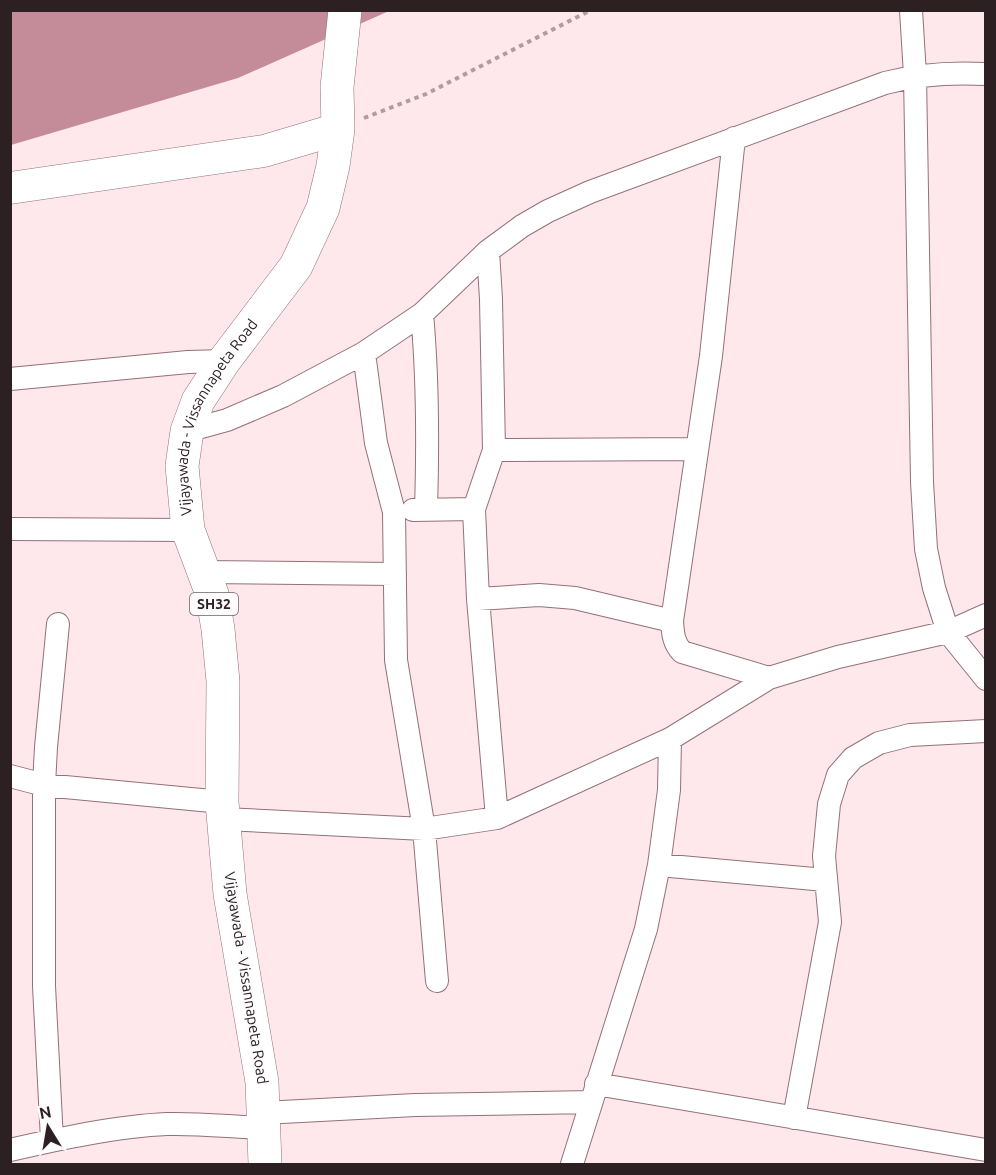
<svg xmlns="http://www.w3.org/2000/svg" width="996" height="1175" viewBox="0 0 996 1175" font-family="Ubuntu,sans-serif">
<rect width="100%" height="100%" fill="#ffe8ec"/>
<!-- water -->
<path fill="#c38c98" d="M11,11H389L238,78L11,145Z"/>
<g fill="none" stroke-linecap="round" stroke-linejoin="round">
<!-- street casing -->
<g stroke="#927178" stroke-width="24">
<path id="street" d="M911,10L915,75L922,482L926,549L934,588L948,632L986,679
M734,138L711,356L672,621C673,633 673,642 682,652L769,678
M488,251L491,299L494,450L474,509L478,599L497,818
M422,314C428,379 428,444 426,509
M364,353L376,443L394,512L396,660L424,829L437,981
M10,379L188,362L224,361
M187,431L227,420L283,396L364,353L422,314L488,251L522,226L548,211L590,192L885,83C919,74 950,72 986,74
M494,450L697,449
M413,510L474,509
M10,529L188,530
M203,572L395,574
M478,599L539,595L575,598L672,621
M10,776L44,785L222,802
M224,819L424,829L497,818L670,739
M659,865L825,880
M596,1084L986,1150
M263,1113L415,1105L591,1102
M794,1118L830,922L824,856L829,804L838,775L853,758L879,743L910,735L986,731
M52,1140L44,986V785L46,747L58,624
M10,1150C58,1139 118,1126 167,1124C199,1123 232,1127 264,1128
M572,1164L646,929L659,865L669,790L670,739L769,678L838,657L948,632L986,615"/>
</g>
<!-- secondary casing -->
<g stroke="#927178" stroke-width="33">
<path id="secondary" d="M10,188L264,151L338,129"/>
</g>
<!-- primary casing -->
<g stroke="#927178" stroke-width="34">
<g id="primary">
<path id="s1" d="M265,1164L262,1082L230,894L222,802L223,681L218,629L212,594L188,530L182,466L187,431L198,401L224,361L296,266L323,208L333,166L338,129L337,87L345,10"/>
</g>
</g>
<!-- path -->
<path stroke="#af9ca0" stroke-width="4" stroke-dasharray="4.5 4.5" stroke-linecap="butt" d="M364,118L426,94L591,10"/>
<!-- street -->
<use href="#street" stroke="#fff" stroke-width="22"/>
<!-- secondary -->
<use href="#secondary" stroke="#fff" stroke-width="32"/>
<!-- primary -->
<use href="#primary" stroke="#fff" stroke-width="33"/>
</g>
<g text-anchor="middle" stroke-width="4.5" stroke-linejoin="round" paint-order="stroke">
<!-- shield labels -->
<rect fill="#fcfcfc" stroke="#6b6264" stroke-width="1.5" x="190" y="593" width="48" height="22" rx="4.5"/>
<g font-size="14" font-weight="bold" fill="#2d2023">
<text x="214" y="609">SH32</text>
</g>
<!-- street labels -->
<g font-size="15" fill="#2d2023" stroke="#fcfcfc">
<text dy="5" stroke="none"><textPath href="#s1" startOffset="764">Vijayawada - Vissannapeta Road</textPath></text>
<text transform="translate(246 978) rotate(81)" y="5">Vijayawada - Vissannapeta Road</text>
</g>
</g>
<!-- border -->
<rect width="996" height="1175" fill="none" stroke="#2d2023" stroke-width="24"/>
<!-- north arrow -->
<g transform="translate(48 1127) rotate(349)" stroke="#fcfcfc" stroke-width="4.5" paint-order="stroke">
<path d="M0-4.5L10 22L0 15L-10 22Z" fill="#2d2023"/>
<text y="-9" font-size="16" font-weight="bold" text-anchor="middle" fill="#2d2023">N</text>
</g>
</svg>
